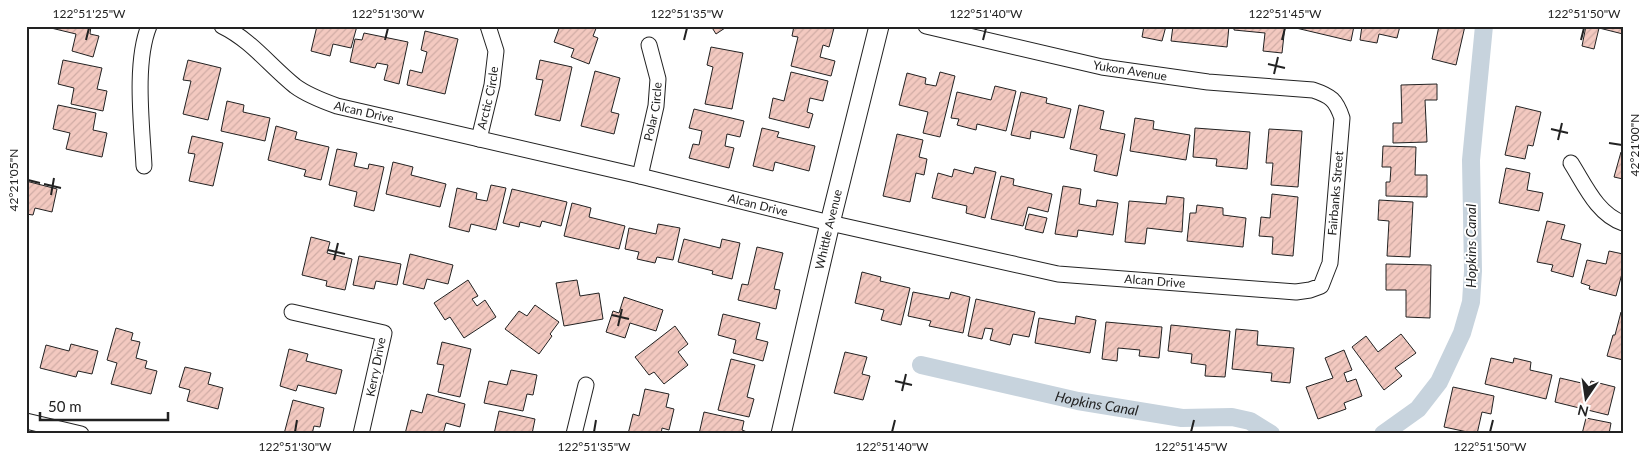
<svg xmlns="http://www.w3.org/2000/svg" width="1649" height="460" viewBox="0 0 1649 460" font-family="Lato,sans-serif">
<defs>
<pattern id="building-hatch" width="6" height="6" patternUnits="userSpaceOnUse" patternTransform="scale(1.25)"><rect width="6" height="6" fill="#f3c9c0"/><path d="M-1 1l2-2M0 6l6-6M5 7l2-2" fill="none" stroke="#d0aca5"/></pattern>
</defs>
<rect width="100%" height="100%" fill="#fff"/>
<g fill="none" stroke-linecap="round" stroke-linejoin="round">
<!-- canal -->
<g stroke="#c7d3dd" stroke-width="18">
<path id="s1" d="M921,365L1078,401L1182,418L1232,417L1250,421L1271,434"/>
<path d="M1383,434L1418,409L1439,382L1462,333L1471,302L1473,271L1471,160L1484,26"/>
</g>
</g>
<!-- building -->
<path fill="url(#building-hatch)" stroke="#222" d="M52,26H91L90,34L99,36L93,57L72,51L76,34L51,28Z
M317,26H357L351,48L333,44L330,56L311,51Z
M560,26H597L593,36L598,38L589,64L571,57L574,49L554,42Z
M711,26H728L716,34Z
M794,26H827L834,28L829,47L823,45L820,57L835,61L831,76L791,66L798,37L792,36Z
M1144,26H1166L1162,41L1142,37Z
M1173,26H1229L1227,47L1171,41Z
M1234,26H1285L1282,53L1263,51L1265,33L1234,30Z
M1296,26H1354L1351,41L1296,28Z
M1362,26H1400L1397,38L1379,34L1377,43L1360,40Z
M1439,26H1465L1456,65L1432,59Z
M1586,26H1623V34L1599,28L1594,49L1582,46Z
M425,31L458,39L445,94L407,85L410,70L422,73L427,52L421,50Z
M364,33L408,42L399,84L384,80L388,65L377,63L375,68L350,62L355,39L362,40Z
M711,47L743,53L732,109L705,104L713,67L707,65Z
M63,60L102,68L97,89L107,91L103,111L71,104L74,88L58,84Z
M188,60L221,68L208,120L183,114L191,81L183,80Z
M540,60L572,67L560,121L535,115L543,80L536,79Z
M595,71L620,78L611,112L619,114L614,134L581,126Z
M791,72L828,81L823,101L810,98L807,112L813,114L809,128L769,118L773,98L784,101Z
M940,72L955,76L940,137L923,133L928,112L899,105L907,73L926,78L925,84L936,86Z
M1437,84V100H1425L1427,142L1393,143V123H1402L1401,85Z
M995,86L1016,91L1006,131L977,124L976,130L957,125L959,119L951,118L957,92L991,100Z
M1021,92L1047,98L1046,103L1071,109L1064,138L1031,131L1030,139L1011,135Z
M227,101L244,105L243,112L270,118L265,141L221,131Z
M58,105L96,113L93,130L107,133L102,157L66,149L70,133L53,129Z
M1079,105L1104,111L1100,129L1125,134L1117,176L1094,171L1097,155L1070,149Z
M1516,106L1541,112L1533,146L1528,145L1525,159L1505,155Z
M694,109L744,121L740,137L727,134L725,146L734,148L729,168L689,158L693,144L699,145L702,131L689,128Z
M1135,118L1154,121L1153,129L1190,135L1186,160L1130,151Z
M276,126L297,132L295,139L329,147L321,180L304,176L306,170L268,160Z
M762,128L779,132L777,137L815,146L809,171L775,162L773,171L753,166Z
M1195,128L1250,132L1247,169L1216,166L1217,159L1193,157Z
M1269,129L1302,131L1298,187L1271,185L1273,163H1266Z
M897,134L923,140L919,157L927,159L924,175L916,173L910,202L883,196Z
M192,136L223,143L213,186L189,181L195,154L188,153Z
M1383,146L1416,147L1415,175H1427V197L1386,196V182H1390L1391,167H1382Z
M337,149L357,153L354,166L368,169L369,164L384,167L374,211L354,206L357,192L329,185Z
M1621,152H1623V179L1614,177Z
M393,162L413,167L411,175L446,184L440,207L386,194Z
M975,167L996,172L985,218L966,213L967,206L932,198L938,173L952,177L954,169L973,174Z
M1506,168L1530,173L1527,190L1543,193L1539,211L1499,203Z
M1001,176L1014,179L1013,185L1052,194L1048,212L1028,207L1023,226L991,219Z
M26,181L57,189L52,212L35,208L33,215L26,214Z
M491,185L506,188L496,230L471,224L469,232L449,227L457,188L477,193L476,199L487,201Z
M1063,186L1081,189L1079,204L1096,207L1097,200L1118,203L1113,235L1078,230L1077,237L1055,234Z
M512,189L567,202L561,226L542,221L540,227L520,222L519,227L503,223Z
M1272,194L1298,197L1293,256L1272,254L1273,237L1259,236L1261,217L1270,218Z
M1167,196L1184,198L1182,232L1147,228L1145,244L1125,242L1129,201L1166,204Z
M1379,200L1413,202L1410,257L1387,256L1389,221L1378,220Z
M572,203L591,208L589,217L625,226L619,249L564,236Z
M1197,205L1223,208V215L1246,218L1243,247L1187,241L1190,213H1196Z
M1029,214L1047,218L1043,233L1025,229Z
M1547,221L1565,225L1561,239L1581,244L1573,277L1551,271L1553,265L1537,262Z
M658,224L680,228L673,260L657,257L655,263L637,259L639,252L625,249L629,228L656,234Z
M311,237L330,242L327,253L352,259L345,290L326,286L327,281L302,275Z
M684,239L720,248L722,239L740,243L732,279L712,274L713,271L678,262Z
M757,247L783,253L774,289L780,290L776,309L738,300L742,284L748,285Z
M1609,251L1623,254V270L1616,296L1589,289L1590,286L1581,283L1587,260L1606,264Z
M410,254L453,265L448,284L427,279L424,289L403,284Z
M359,256L401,264L397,285L376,281L374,289L353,285Z
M1386,264L1431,265L1430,318L1406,317V290H1386Z
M862,272L881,277L880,281L910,288L901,325L881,320L884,310L855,303Z
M468,280L478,296L472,299L477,306L485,300L496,317L464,338L450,317L445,320L434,303Z
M577,280L580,296L599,293L603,319L564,326L556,283Z
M913,292L949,299L951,292L970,297L963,333L929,326L931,321L908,316Z
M624,297L663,310L656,331L630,323L625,338L606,332L613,311L619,313Z
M976,299L1035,312L1029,337L1013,334L1010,345L990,340L993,329L985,328L982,339L968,336Z
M535,305L559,322L550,334L552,336L539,354L505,329L519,311L527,316Z
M1621,312L1623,313V360L1607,356L1613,335H1615Z
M723,314L760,323L756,339L768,342L763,361L733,353L736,340L718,335Z
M1076,316L1096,320L1090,353L1035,343L1039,318L1075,324Z
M1106,322L1162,327L1159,358L1139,356L1140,350L1118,348L1117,361L1102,359Z
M1171,325L1230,331L1225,377L1205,376L1206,365L1191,363L1192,354L1168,351Z
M675,326L688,344L678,352L688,365L664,384L654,372L649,375L635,357Z
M116,328L133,333L131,340L140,342L136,358L147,361L145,368L157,371L151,394L111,384L117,363L107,360Z
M1236,329L1258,331L1257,345L1294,348L1290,383L1271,381L1272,373L1232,369Z
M1401,334L1416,353L1395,368L1402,376L1384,390L1352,347L1366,336L1378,352Z
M442,342L471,349L460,397L438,392L444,365L437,364Z
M71,344L98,351L92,374L78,371L76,377L40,368L46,345L69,351Z
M289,349L308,354L306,361L342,370L336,394L298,385L296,391L280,386Z
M1344,350L1352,370L1344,373L1347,382L1356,379L1362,396L1344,403L1346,409L1318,419L1306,387L1333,378L1325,358Z
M845,352L867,357L862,374L870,376L863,400L834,393Z
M1491,358L1513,363L1514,358L1531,362L1530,370L1552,375L1546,399L1485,384Z
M731,359L755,365L747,397L754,399L749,417L718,410Z
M185,367L211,373L208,384L223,388L218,409L187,401L190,390L179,387Z
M511,370L537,375L533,395L527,394L523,411L484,403L489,381L507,385Z
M1560,378L1590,385L1591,381L1615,387L1608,415L1555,402Z
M1453,387L1494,396L1491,414L1482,412L1477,434L1444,427Z
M645,389L669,394L666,407L674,409L669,430L662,428L661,434H628L633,414L639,416Z
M427,394L465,404L460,427L446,423L443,434H405L411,410L422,413Z
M293,400L324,408L320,427L314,426L312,434H284Z
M499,411L535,419L532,434H494Z
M704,412L744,421L742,430L747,432V434H699Z
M1586,418L1611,423L1609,434H1582Z"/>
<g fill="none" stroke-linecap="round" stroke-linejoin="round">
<!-- minor casing -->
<g stroke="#222" stroke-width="17">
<g id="minor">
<path id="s2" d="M222,26C251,40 270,66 295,86C307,95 323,101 337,106L640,176L830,223L1058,274L1296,292L1310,290L1321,286L1330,263L1342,118C1336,100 1331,96 1313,90L1208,82L1102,67L926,26"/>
<path id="s3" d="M479,139L492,85L496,51L488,26"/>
<path d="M1571,163C1585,185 1597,214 1623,223"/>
<path d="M144,166C142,126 134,63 149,26"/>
<path id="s4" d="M640,176L656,106L658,79L649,45"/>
<path d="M292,312L384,333L361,434"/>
<path d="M26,421L81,434"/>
<path d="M574,434L586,385"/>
</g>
</g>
<!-- tertiary casing -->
<g stroke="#222" stroke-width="21">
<g id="tertiary">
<path id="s5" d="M781,434L830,223L879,26"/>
</g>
</g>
<!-- minor -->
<use href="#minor" stroke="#fff" stroke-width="15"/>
<!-- tertiary -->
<use href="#tertiary" stroke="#fff" stroke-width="19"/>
</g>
<!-- ticks -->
<path fill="none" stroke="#222" stroke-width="2" d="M86,40L89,28M385,40L388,28M684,40L687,28M983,40L986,28M1282,40L1285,28M1581,40L1584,28M1268,64L1285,68M1274,74L1278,57M1551,129L1568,133M1558,140L1562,123M1609,143L1622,145M28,180L40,183M44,184L61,188M51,195L54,178M328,250L345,254M334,260L338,243M612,315L629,319M618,326L622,309M895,381L912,385M902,391L906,374M295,432L297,420M594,432L596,420M892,432L895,420M1191,432L1194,420M1490,432L1493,420"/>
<g text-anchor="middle" stroke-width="4" stroke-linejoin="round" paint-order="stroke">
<!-- street labels -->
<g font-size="12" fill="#222" stroke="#fff">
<text transform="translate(1130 71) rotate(9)" y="4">Yukon Avenue</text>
<text dy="4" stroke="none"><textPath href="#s3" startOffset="42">Arctic Circle</textPath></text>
<text dy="4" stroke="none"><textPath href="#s2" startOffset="169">Alcan Drive</textPath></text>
<text dy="4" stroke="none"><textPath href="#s4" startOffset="66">Polar Circle</textPath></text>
<text dy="4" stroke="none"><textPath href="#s2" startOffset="1241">Fairbanks Street</textPath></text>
<text dy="4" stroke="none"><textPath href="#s2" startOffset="574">Alcan Drive</textPath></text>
<text dy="4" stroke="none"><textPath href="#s5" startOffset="210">Whittle Avenue</textPath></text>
<text dy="4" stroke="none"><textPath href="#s2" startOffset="979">Alcan Drive</textPath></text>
<text transform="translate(376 367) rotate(-79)" y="4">Kerry Drive</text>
</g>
<!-- water labels -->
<g font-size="14" font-style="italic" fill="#222" stroke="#fff">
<text transform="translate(1471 246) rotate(-90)" y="5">Hopkins Canal</text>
<text dy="5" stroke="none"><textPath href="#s1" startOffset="180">Hopkins Canal</textPath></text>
</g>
</g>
<!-- border -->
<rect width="1649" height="460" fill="none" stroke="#ffffff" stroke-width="55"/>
<!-- north arrow -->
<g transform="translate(1586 398) rotate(193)" stroke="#ffffff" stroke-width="4" paint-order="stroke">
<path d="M0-4L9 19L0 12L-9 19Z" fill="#222222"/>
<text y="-8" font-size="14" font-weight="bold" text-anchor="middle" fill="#222222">N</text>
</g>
<!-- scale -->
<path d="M40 412v8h128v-8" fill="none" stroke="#222222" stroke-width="2.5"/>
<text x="48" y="412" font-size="15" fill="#222222" stroke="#ffffff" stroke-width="4" paint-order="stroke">50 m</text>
<rect x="28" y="28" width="1594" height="404" fill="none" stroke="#222" stroke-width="2"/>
<g font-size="12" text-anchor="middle" fill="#222">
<text x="89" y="18">122°51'25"W</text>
<text x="388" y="18">122°51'30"W</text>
<text x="687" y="18">122°51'35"W</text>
<text x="986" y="18">122°51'40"W</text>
<text x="1285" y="18">122°51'45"W</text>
<text x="1584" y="18">122°51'50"W</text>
<text transform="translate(1635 145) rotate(-90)" y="4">42°21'00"N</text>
<text transform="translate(14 180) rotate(-90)" y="4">42°21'05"N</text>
<text x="295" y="451">122°51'30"W</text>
<text x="594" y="451">122°51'35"W</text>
<text x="892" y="451">122°51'40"W</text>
<text x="1191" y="451">122°51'45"W</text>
<text x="1490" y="451">122°51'50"W</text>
</g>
</svg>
